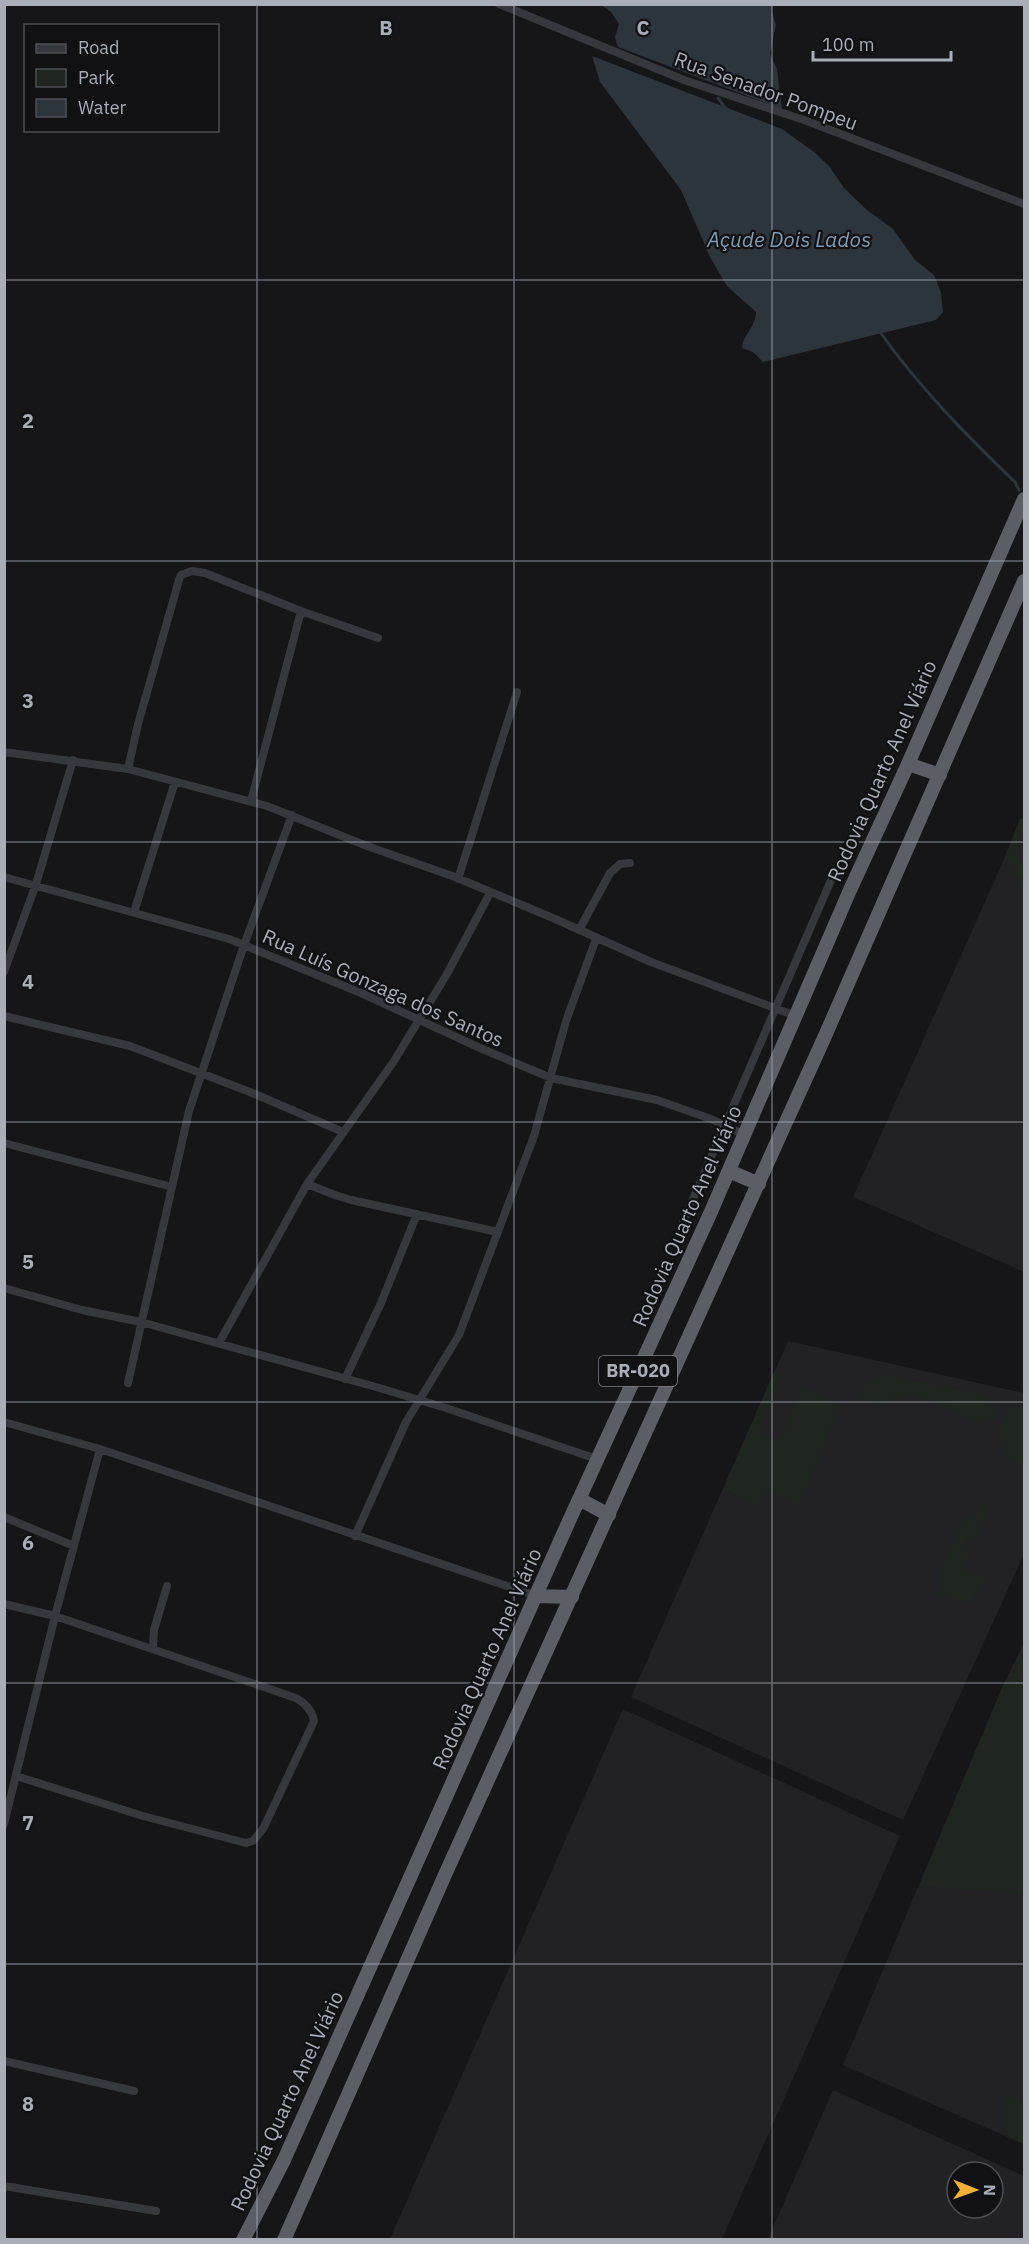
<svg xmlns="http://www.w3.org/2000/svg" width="1029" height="2244" viewBox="0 0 1029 2244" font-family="'IBM Plex Sans',sans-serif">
<rect width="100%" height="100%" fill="#161618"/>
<!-- built -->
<path fill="#222225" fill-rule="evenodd" d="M1024,818V1272L853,1197L1005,857L1020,819Z
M788,1341L1024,1393V1554L903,1820L631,1697Z
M1024,1643V2144L843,2065L1004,1683Z
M623,1709L900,1836L722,2239H390Z
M833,2090L1024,2176V2239H768ZM957,2172H993V2208H957Z"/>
<!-- green -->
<path fill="#1e261f" d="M1024,818V830L1015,853L1024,866L1022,885L1018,883L1020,879L1012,875L1015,869L1005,857L1020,819Z
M774,1372L784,1376L758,1433L779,1442L802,1387L841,1405L799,1505L766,1490L759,1506L723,1489Z
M886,1375L984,1395L993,1404C996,1415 993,1424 981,1424L919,1396C896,1393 885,1407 862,1399C860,1386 874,1377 886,1375Z
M1024,1407V1466C998,1456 1003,1454 998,1428L1011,1408Z
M982,1502L990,1505L974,1543L966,1539L961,1548L969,1552L962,1569L987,1578C969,1604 970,1607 939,1595C933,1576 957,1536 965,1517L974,1521Z
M1020,1660L1024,1662V1687L1023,1691L1024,1692V1894L919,1886L1004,1683L1008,1685Z
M1006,2091L1012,2098L1024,2104V2144L1008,2136L1005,2131Z"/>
<!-- water -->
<path fill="#2c353c" d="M601,5H772V12L776,25L770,54L777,69L782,109L618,47L615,37L619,24L611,12Z
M592,56L782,129L814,152L829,166L844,188L867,210L893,229L915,260L934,275L941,293L943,312L936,320L763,362L753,352L742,348C743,334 755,329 756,312L727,286L710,257L681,190L600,82Z"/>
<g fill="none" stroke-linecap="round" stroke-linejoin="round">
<!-- stream -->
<path stroke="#2c353c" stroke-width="3" d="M718,98L726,109
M880,332C919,387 966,435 1015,482L1019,490"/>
<!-- minor -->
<path stroke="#37383d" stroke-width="8" d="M499,4L684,80L804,120L1024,204
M4,752L128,769L267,806L367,846L455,877L553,918L651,962L796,1016
M128,769L138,724L179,580L181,575L192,571L205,573L301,611L378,638
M251,801L301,611
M4,877L229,939L361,993L480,1048L551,1078L657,1100L711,1119L745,1135
M458,879L517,692
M134,912L175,782
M579,930L610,873L620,864L630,863
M4,972L36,884L73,760
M4,1016L130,1046L250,1092L343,1132
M4,1143L172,1187
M307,1184L335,1195L351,1200L498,1232
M683,1222L835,871
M4,1288L82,1310L141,1322L376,1387L446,1408L597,1459
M219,1343L307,1184L394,1061L447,974L490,893
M345,1379L381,1303L417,1214
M128,1383L189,1111L244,945L292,815
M4,1422L100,1449L537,1596
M4,1517L74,1546
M355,1536L406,1422L459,1335L534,1136L566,1021L596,939
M4,1604L55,1616L296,1698C305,1703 312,1710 314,1721L263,1829L253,1841L246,1843L143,1816L16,1776
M153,1648L154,1630L167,1586
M4,1824L55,1616L100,1449
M4,2061L134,2091
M4,2186L156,2211"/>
<!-- trunk -->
<path stroke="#5b5e65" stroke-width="14" d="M908,764L940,775
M729,1171L759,1184
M579,1499L609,1515
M537,1596L572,1597
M243,2240L284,2160L569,1521L710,1214L850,890L908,764L1024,499
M284,2240L444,1877L825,1036L1024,581"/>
</g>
<!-- grid -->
<path fill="none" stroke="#a8adb8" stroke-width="1.5" stroke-opacity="0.55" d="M257,4V2240M514,4V2240M772,4V2240M4,280H1024M4,561H1024M4,842H1024M4,1122H1024M4,1402H1024M4,1683H1024M4,1964H1024"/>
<g text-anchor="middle" stroke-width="4.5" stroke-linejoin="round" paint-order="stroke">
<!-- shield labels -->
<rect fill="#111113" stroke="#7b7e86" stroke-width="1.5" x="599" y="1356" width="78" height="30" rx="4.5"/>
<g font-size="18" font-weight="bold" fill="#a8adb8">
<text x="638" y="1377">BR-020</text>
</g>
<!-- street labels -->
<g font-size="20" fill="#a8adb8" stroke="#111113">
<text transform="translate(766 91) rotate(20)" y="7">Rua Senador Pompeu</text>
<text transform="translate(882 771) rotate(-66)" y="7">Rodovia Quarto Anel Viário</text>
<text transform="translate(383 988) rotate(24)" y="7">Rua Luís Gonzaga dos Santos</text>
<text transform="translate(687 1216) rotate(-66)" y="7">Rodovia Quarto Anel Viário</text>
<text transform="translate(487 1659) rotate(-66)" y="7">Rodovia Quarto Anel Viário</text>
<text transform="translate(287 2101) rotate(-65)" y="7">Rodovia Quarto Anel Viário</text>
</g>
<!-- water labels -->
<g font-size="21" font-style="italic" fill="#7f9bb3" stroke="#111113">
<text x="789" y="247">Açude Dois Lados</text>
</g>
</g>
<g font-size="20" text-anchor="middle" font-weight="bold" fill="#a8adb8" stroke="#111113" stroke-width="4.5" stroke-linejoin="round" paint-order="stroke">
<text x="386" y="35">B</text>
<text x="643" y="35">C</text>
<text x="28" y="428">2</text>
<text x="28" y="708">3</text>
<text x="28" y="989">4</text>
<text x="28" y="1269">5</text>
<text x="28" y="1550">6</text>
<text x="28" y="1830">7</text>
<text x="28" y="2111">8</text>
</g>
<!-- border -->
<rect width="1029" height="2244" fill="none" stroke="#a8adb8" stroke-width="12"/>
<!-- legend -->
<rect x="24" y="24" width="195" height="108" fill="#111113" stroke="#4d4f55" stroke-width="1.5"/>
<rect x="36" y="44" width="30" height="9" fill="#37383d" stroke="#4d4f55" stroke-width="1.5"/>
<text x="78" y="54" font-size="18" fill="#a8adb8">Road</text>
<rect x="36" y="69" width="30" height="18" fill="#1e261f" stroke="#4d4f55" stroke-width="1.5"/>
<text x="78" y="84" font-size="18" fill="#a8adb8">Park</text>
<rect x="36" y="99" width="30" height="18" fill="#2c353c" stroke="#4d4f55" stroke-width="1.5"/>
<text x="78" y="114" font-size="18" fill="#a8adb8">Water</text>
<!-- north arrow -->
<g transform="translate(975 2190) rotate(91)"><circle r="28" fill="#111113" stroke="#4d4f55" stroke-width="1.5"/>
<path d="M0-4.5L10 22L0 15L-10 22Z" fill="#f2b134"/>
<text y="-9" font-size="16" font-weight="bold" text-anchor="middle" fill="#a8adb8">N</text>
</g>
<!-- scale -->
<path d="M813 51v9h138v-9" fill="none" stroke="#a8adb8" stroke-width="3"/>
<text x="822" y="51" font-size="18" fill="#a8adb8" stroke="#111113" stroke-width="4.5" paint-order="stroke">100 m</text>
</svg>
